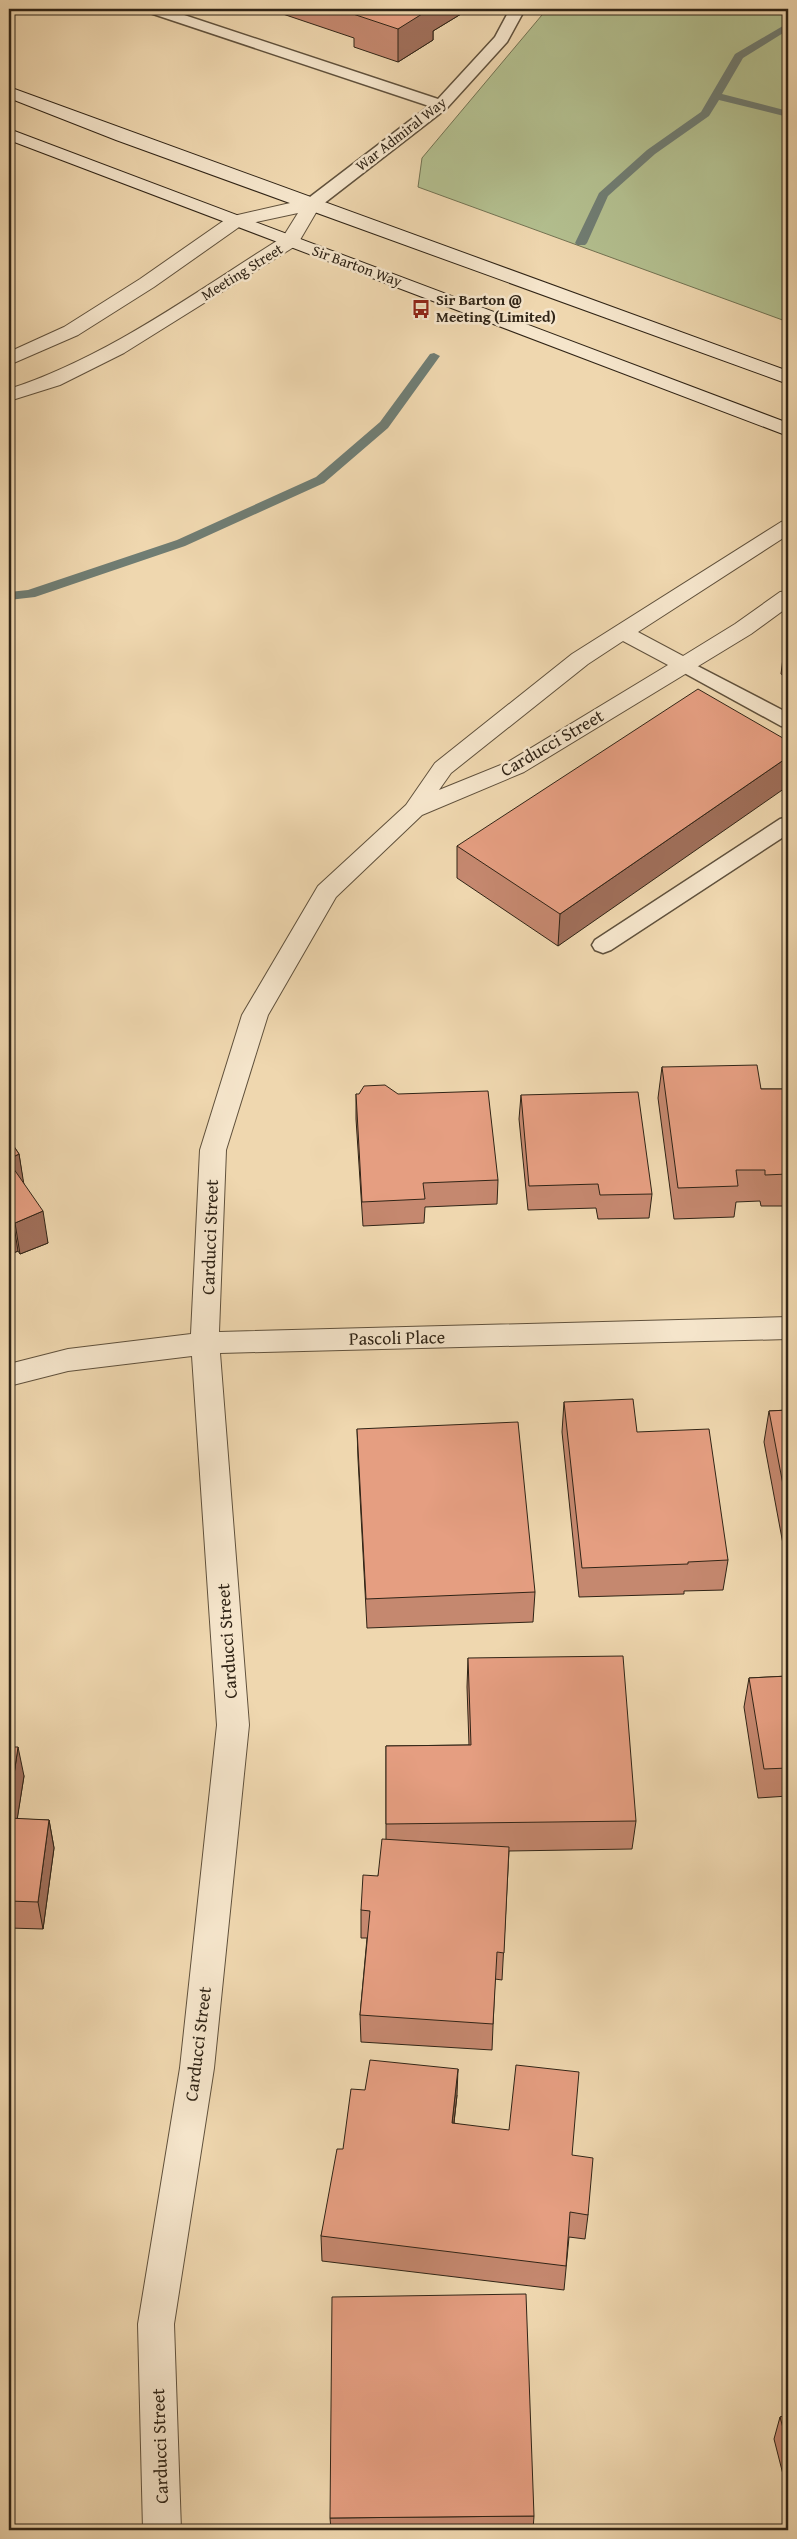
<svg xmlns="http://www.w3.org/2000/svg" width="797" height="2539" viewBox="0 0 797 2539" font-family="'Gentium Book Plus',serif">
<rect width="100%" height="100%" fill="#efd7af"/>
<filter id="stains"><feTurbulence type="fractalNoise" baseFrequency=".004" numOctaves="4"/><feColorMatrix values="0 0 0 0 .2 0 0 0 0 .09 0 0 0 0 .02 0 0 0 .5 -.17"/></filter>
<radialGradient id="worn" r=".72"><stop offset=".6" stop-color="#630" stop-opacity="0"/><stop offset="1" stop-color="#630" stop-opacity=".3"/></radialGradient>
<!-- green -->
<path fill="#b3bf8f" stroke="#727252" d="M547,9H788V322L418,187L422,158Z"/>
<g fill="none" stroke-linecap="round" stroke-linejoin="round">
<!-- stream -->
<path fill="#707d73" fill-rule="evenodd" d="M788,23V30L743,58L722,94L788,111V117L719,100L709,116L655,154L608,196L587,243L585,245H577L575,243L599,193L647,150L701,112L735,54Z
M434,353L440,356L388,428L324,483L185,546L35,597L9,600V592L28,590L177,540L316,477L380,422L430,354Z"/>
<!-- service casing -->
<g stroke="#60513c" stroke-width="3">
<path id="service" d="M145,9H166L438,99L495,37L510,9H525L507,42L447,108L318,208H306L304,204L306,200L429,106L147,12Z
M684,659L788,713V727L781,726L677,669L674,665L677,661Z
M788,817V834L611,950L603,953L595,950L592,945L595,940L780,819Z"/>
</g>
<!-- minor casing -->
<g stroke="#60513c" stroke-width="2">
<path id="minor" d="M312,198L318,200L321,204L297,245L124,353L60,385L9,401V389C108,357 195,292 283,237L298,213L242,225L154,287L78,335L9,365V352L64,327L140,279L229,217Z
M788,520V535L638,632L683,656L735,624L780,592L788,591V607L751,634L524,772L422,815L336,897L268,1015L226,1150L219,1332L788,1317V1339L220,1353L249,1725L214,2068L174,2324L181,2530H143L138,2324L180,2068L217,1725L192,1356L68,1371L9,1386V1364L68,1349L191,1334L200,1150L242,1015L318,886L406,805L435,763L572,654L781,522ZM623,641L668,665L508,762L439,790L451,773L588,664Z"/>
</g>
<!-- secondary casing -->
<g stroke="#302416" stroke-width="2">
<path id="secondary" d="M9,87L788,371V384L116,140L9,98Z
M9,129L788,423V436L9,140Z"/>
</g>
<!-- service -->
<use href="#service" fill="#f5e5cb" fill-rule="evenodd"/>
<!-- minor -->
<use href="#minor" fill="#f5e5cb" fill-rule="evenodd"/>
<!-- secondary -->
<use href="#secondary" fill="#f5e5cb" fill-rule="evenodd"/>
</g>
<!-- wall -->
<path fill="#c5886f" stroke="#302416" d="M268,9H461V14L433,31V40L398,62L354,47V38Z
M788,640V678L781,674L785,642Z
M788,741L558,946L457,878V846Z
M662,1067L761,1089H788V1206H761L760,1201L736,1202L734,1217L674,1219L658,1098Z
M356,1094L498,1180L497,1204L425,1207L424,1223L363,1226L356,1119Z
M521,1095L652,1194L649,1218L598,1219L596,1208L528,1210L519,1119Z
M9,1139L19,1154L23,1182L48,1243L20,1254L18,1251L9,1255Z
M564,1402L637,1432L728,1560L723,1590L684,1591V1594L579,1597L562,1432Z
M788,1410V1544H783L764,1442L769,1411Z
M357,1429L535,1592L533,1622L367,1628L358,1459Z
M788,1649V1667L787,1658Z
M468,1658L636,1821L632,1849L509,1851L502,1980L495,1979L492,2050L361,2042L360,2015L367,1938H361V1910L378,1876L386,1839V1746L469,1745L467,1687Z
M788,1676V1796L758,1798L744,1707L749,1678Z
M9,1747L24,1776L17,1819L49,1820L54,1848L43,1929L9,1928Z
M457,2095L454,2123L572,2155L588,2215L585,2239L569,2237L564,2290L322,2261L321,2236L343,2149Z
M788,2415V2494L774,2439L780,2417Z
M534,2516L533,2530H331L330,2518Z"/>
<!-- shaded-wall -->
<path fill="#a06f5a" stroke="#302416" d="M425,9H461V14L433,31V40L398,62V29Z
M788,757V786L558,946L560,914Z
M19,1154L24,1185L9,1170V1159Z
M43,1211L48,1243L20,1254L15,1223Z
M13,1220L18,1251L9,1255V1221Z
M9,1579L11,1591L9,1592Z
M18,1747L24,1776L13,1846L9,1825V1809Z
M49,1820L54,1848L43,1929L38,1902Z
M9,2049L12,2065L9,2081Z
M458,2069L457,2095L451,2148L452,2123Z"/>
<!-- building -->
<path fill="#e59e81" stroke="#302416" d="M362,9H430L398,29L353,14Z
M788,640V644L785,642Z
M698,689L788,741V757L560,914L457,846Z
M757,1065L761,1089H788V1174L765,1175V1170H736L738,1186L678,1188L662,1067Z
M385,1085L398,1094L488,1091L498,1180L423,1183L425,1199L362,1202L356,1094H359L364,1086Z
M638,1092L652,1194L600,1195L598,1184L529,1186L521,1095Z
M9,1139L19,1154L9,1159Z
M9,1162L43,1211L15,1223L13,1220L9,1221Z
M633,1399L637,1432L709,1429L728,1560L688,1562V1564L582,1568L564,1402Z
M788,1410V1511L769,1411Z
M518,1422L535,1592L366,1599L357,1429Z
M623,1656L636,1821L386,1824V1746L471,1745L468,1658Z
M788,1676V1768L764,1769L749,1678Z
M9,1747H18L9,1809Z
M9,1818L49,1820L38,1902L9,1901Z
M382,1839L509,1847L504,1953L497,1952L493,2024L360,2015L370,1911L361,1910L363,1875L378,1876Z
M370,2060L458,2069L452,2123L509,2130L516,2065L579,2072L572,2155L593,2158L588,2215L570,2212L566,2266L321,2236L337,2149H343L351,2089L365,2090Z
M526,2294L534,2516L330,2518L332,2297Z
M788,2415V2446L780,2417Z"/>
<!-- icons -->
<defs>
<g id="bus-bare" transform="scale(1.5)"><path d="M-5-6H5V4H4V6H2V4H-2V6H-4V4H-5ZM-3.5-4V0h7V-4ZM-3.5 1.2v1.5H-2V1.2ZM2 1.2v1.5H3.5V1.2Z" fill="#8f2418" stroke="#f5e5cb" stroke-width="2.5" paint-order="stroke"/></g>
</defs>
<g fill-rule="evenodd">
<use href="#bus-bare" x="421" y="309"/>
</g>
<g text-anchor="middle" stroke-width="5" stroke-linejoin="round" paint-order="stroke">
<!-- far-street labels -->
<g font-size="15" fill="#302416" stroke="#f5e5cb">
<text transform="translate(401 134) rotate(-38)" y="5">War Admiral Way</text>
<text transform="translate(357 266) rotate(20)" y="5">Sir Barton Way</text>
<text transform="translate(242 272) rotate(-32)" y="5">Meeting Street</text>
</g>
<!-- far-poi labels -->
<g font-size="15" font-weight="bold" fill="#302416" stroke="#f5e5cb" text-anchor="start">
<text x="436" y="305">Sir Barton @<tspan x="436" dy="17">Meeting (Limited)</tspan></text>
</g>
<!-- street labels -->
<g font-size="18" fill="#302416" stroke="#f5e5cb">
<text transform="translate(552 743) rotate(-30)" y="6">Carducci Street</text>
<text transform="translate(210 1237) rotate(-88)" y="6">Carducci Street</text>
<text transform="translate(397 1338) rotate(-1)" y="6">Pascoli Place</text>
<text transform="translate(227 1641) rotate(-94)" y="6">Carducci Street</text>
<text transform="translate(198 2044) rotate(-83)" y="6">Carducci Street</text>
<text transform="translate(160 2446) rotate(-92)" y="6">Carducci Street</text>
</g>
</g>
<!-- margin -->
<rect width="797" height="2539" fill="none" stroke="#efd7af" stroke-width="30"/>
<rect x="10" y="10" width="777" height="2519" fill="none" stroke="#302416" stroke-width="2.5"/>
<rect x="15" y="15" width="767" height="2509" fill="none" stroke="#302416"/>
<rect width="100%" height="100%" filter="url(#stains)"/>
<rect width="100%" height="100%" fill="url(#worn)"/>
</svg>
